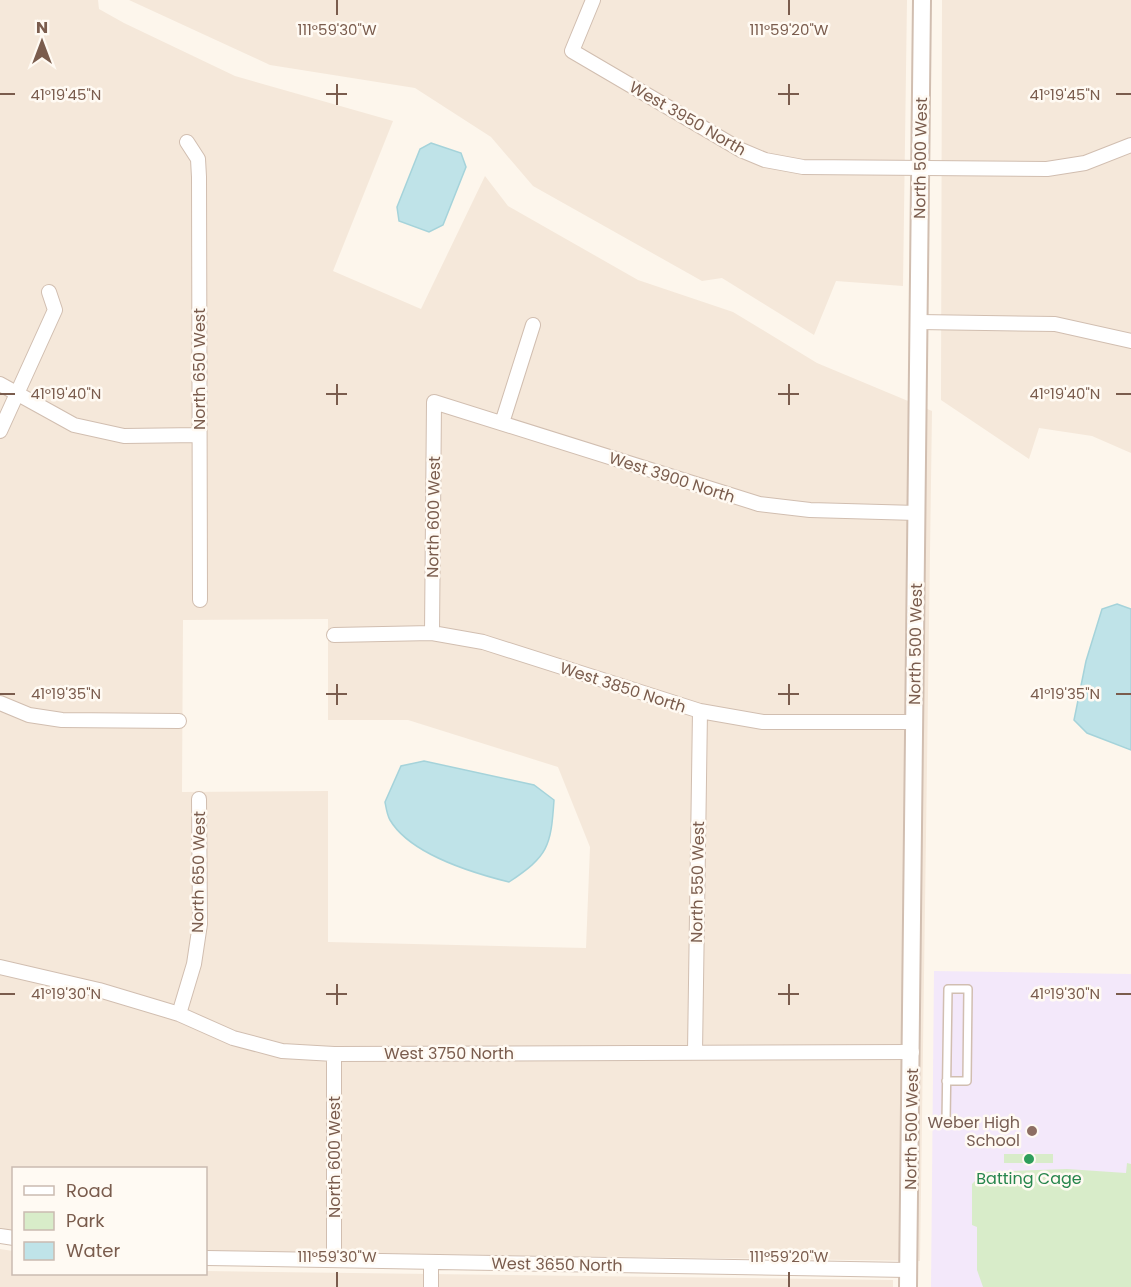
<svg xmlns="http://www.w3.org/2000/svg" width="1131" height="1287" viewBox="0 0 1131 1287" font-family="Poppins,sans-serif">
<rect width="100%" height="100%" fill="#fdf6ec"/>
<!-- residential -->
<path fill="#f5e8da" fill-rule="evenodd" d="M0,0H98L99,9L124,23L235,76L393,121L333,271L421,309L485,176L508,206L638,280L733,312L817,363L932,411L920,1261L206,1251V1168H14L13,1231L0,1228ZM328,619V720H408L558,767L590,847L586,948L328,942V791L182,792L183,620Z
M129,0H907L903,286L836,281L814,335L722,278L702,281L533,186L491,137L415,88L270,65Z
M942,0H1131V453L1092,436L1039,428L1029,459L941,400Z
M0,1249L13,1251L14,1274H206V1271L893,1280V1287H0Z"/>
<!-- education -->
<path fill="#f3e8fa" d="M934,971L1131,974V1287H931Z"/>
<!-- green -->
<path fill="#d8ecc9" d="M1004,1154H1053V1163H1004Z
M1127,1163L1131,1164V1287H983L977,1270V1227L972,1225V1184L984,1172L1067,1169L1126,1173Z"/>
<!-- water -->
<path fill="#bfe3e8" stroke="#a5d3da" stroke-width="1.5" d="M431,143L461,153L466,167L443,225L429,232L399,221L397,207L420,149Z
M1117,604L1131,609V750L1087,733L1074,720L1086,661L1102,609Z
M424,761L534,785L554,800C551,847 548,856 509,882C473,873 410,854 390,820C387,815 386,807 385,802L401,766Z"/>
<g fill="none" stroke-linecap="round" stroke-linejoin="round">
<!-- service casing -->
<g stroke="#d1beb0" stroke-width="10">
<path id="service" d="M946,1123L948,989H968L967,1081H946"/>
</g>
<!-- minor casing -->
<g stroke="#d1beb0" stroke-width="16">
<path id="minor" d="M593,0L572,51L741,150L765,160L803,167L1047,169L1085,163L1131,145
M187,142L198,159L199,177L200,600
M919,322L1055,324L1131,341
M0,384L74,425L124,436L199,435
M502,423L533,325
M0,431L55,310L49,292
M432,633L434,402L759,504L810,510L917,513
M334,635L432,633L483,642L700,711L763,722H914
M0,703L29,715L62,720L179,721
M0,967L99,990L179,1014L233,1038L282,1051L334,1054L912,1052
M179,1014L194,964L200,924L199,799
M695,1052L700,711
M334,1054V1260
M0,1236L14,1238
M206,1258L908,1270
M431,1287V1262"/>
</g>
<!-- tertiary casing -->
<g stroke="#d1beb0" stroke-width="20">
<path id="tertiary" d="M908,1287L922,0"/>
</g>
<!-- service -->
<use href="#service" stroke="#fff" stroke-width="7"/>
<!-- minor -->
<use href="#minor" stroke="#fff" stroke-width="14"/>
<!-- tertiary -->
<use href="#tertiary" stroke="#fff" stroke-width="16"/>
</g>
<!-- ticks -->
<path fill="none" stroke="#7a5c4d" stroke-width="2" d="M337,0V15M789,0V15M337,84V105M789,84V105M0,94H15M326,94H347M778,94H799M1116,94H1131M337,384V405M789,384V405M0,394H15M326,394H347M778,394H799M1116,394H1131M337,684V705M789,684V705M0,694H15M326,694H347M778,694H799M1116,694H1131M337,984V1005M789,984V1005M0,994H15M326,994H347M778,994H799M1116,994H1131M337,1272V1287M789,1272V1287"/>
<!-- markers -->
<circle fill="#8d6e63" stroke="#fffaf3" stroke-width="2" cx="1032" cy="1131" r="6"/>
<circle fill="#2e9e5b" stroke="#fffaf3" stroke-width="2" cx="1029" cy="1159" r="6"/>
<g text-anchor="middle" stroke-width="5" stroke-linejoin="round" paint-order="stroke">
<!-- street labels -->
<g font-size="16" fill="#7a5c4d" stroke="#fffaf3">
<text transform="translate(688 118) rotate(30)" y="6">West 3950 North</text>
<text transform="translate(920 158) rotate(-89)" y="6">North 500 West</text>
<text transform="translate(199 369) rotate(-90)" y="6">North 650 West</text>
<text transform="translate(672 477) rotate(18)" y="6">West 3900 North</text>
<text transform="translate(433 517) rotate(-89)" y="6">North 600 West</text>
<text transform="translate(915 644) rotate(-89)" y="6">North 500 West</text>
<text transform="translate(623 687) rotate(18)" y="6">West 3850 North</text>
<text transform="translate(198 872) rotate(-89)" y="6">North 650 West</text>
<text transform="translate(697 882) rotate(-89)" y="6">North 550 West</text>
<text x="449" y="1059">West 3750 North</text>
<text transform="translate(911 1129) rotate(-89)" y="6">North 500 West</text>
<text transform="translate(334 1157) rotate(-90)" y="6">North 600 West</text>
<text transform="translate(557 1264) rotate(1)" y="6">West 3650 North</text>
</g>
<!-- education labels -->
<g font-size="16" fill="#785e54" stroke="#fffaf3" text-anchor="end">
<text x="1020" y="1128">Weber High<tspan x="1020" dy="18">School</tspan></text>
</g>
<!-- leisure labels -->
<g font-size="16" fill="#27864d" stroke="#fffaf3">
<text x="1029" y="1184">Batting Cage</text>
</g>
</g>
<g font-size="15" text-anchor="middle" fill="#7a5c4d" stroke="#fffaf3" stroke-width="5" stroke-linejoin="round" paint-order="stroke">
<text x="337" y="35">111°59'30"W</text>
<text x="789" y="35">111°59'20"W</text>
<text x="66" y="100">41°19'45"N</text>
<text x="1065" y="100">41°19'45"N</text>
<text x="66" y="399">41°19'40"N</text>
<text x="1065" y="399">41°19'40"N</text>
<text x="66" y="699">41°19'35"N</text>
<text x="1065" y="699">41°19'35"N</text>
<text x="66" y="999">41°19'30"N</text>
<text x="1065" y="999">41°19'30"N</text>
<text x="337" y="1262">111°59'30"W</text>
<text x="789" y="1262">111°59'20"W</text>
</g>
<!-- legend -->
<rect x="12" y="1167" width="195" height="108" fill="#fffaf3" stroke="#cabbb1" stroke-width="1.5"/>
<rect x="24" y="1186" width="30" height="9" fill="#ffffff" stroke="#cabbb1" stroke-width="1.5"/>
<text x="66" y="1197" font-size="18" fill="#7a5c4d">Road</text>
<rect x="24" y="1212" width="30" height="18" fill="#d8ecc9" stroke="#cabbb1" stroke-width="1.5"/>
<text x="66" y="1227" font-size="18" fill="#7a5c4d">Park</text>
<rect x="24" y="1242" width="30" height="18" fill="#bfe3e8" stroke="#cabbb1" stroke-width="1.5"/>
<text x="66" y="1257" font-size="18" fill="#7a5c4d">Water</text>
<!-- north arrow -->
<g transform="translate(42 42)" stroke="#fffaf3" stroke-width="4.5" paint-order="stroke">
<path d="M0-4.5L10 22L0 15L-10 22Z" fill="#7a5c4d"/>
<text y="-9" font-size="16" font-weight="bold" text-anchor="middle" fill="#7a5c4d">N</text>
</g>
</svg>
